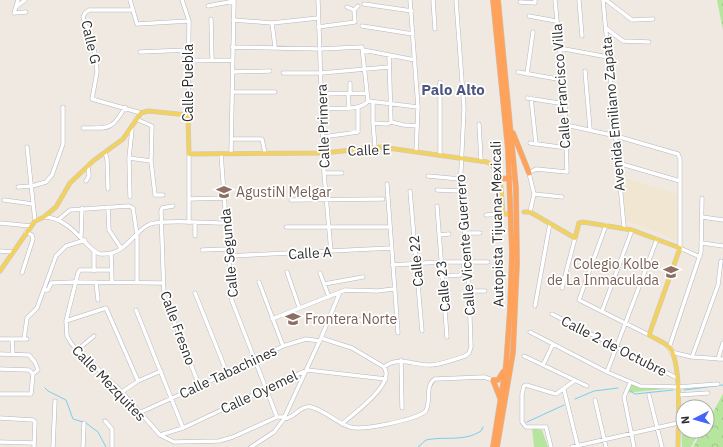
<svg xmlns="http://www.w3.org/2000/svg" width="723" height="447" viewBox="0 0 723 447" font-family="'IBM Plex Sans',sans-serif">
<defs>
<pattern id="forest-crowns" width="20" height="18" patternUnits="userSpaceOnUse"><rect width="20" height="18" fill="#b6e59e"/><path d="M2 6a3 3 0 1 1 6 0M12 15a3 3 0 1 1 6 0" fill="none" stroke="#9dc588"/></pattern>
</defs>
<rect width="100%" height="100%" fill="#efe9e1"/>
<!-- education -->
<path fill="#f0e6d1" d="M622,177L677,194L678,241L626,220Z"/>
<!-- forest -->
<path fill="url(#forest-crowns)" d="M717,0H723V30Z
M723,394V447H693L702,431H707V423Z"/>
<!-- park -->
<path fill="#b6e59e" d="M629,383L675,388L624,393Z
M681,416H683V431H700L691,447H682Z
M532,428L542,430L548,447H534Z"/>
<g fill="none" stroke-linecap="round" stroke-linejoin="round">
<!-- stream -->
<path stroke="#75cff0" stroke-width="1" d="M45,388L48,391L66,400L73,419L83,422
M684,390L723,385
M630,391L635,394L673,390
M575,399L594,391L618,388
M527,422L564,405
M86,423L98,432L106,447
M418,447L426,440C445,436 464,442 481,431L483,427"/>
<!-- minor casing -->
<g stroke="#b4b7c1" stroke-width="4.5">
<path id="minor" d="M18,0L14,13L26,12
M130,0L137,24L189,21
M182,0L189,21L188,115
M318,0L324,173L331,252
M410,0L418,107L416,152
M433,0L435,29
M579,0L582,36
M603,0L624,227
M606,0L632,20L653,19
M520,2L535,3V0
M364,4L412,11
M208,6L234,1
M16,7L25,0
M347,7L354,10
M132,10H89L85,13L83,17L96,56L97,72L92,99L141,113
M529,16L556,21
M211,19L212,60
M233,20L272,23L318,18
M272,23L275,47
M362,26L413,34
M318,27L355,22L354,10L358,6
M606,28L623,41L649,42
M232,47L320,49L362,47L368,101
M559,48L608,57
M363,50L415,60
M140,52L188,50
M389,55L391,122L404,125L417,126
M188,61L232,60
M585,71L590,129
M232,72L270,71
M518,72L563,80
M283,73H321L389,67
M527,74L533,32
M350,83V94
M232,92H275
M322,94L367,93
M348,94L349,107
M527,98L565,104
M531,98L536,144
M368,101L418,107
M373,102V123
M322,108C334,108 362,111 368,101
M136,119L152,126L151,161L155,195H163
M479,124L481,161
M566,125L616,136L678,154L680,159V248L700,257
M83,128C108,128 112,131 125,107
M323,137L358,132V107
M232,139H262L265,153
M530,143L567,148
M27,147L35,221
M375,147L373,123L387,124L392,122
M105,152L107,159L108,189
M231,153L234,0
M189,154V223
M221,154L232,301L277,417
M440,155V82
M129,158L151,161
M618,163L680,181
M324,173H342
M428,176L460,179
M86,181L89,176L88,166
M387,184L398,333
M18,187L32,186L46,182L52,175L63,144V107
M437,190L460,191
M410,191L422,331
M534,194L562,197
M130,197L129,158L132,129
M189,199L224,198
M4,200L33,204
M291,200L383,199
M173,206L162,208L161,211L164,296L199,385
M437,206L447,337
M108,207L109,230L121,248
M530,212L534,194L529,173L536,169L567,172L565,104L555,0
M486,215L503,214
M44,217C72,217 88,253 101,254C126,256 133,231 150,224C164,219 209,223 226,223
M702,217L723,220
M58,220L70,210L129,206L133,208L137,235V282
M0,223L31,226
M606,225L579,300L649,335
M286,227H390
M466,233H480
M439,235L449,234
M81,236L82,208
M195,236V223
M702,243L723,246
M202,250L228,249
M0,251L12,252
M94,252V271
M111,253L112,282
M228,256L391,248
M392,265L441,262H488
M112,270H80L78,273L66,321L67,336L71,343L85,360L96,367L122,392L160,435L174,442L219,441L233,437L277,417H284
M287,272L299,307
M22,273L33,239L32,235L26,232
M320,273L329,297
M442,276L460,275L463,271L464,262
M96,282L98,300
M259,282L283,346
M324,284L363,277
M562,288L575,238
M44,290H48L51,283L74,282L162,283
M469,291H485
M195,293L227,373
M535,306L550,223
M136,310L183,428
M602,311L632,230
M552,314L677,378
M331,317L380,322
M272,319L345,290L377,291L394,289
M66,321L106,308L138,381
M530,332L607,372L640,386L678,387L718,384
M321,338L352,348L384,367
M0,339H27
M12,339L13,354
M24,339L27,318L37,308L56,256L66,246L85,240
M669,348L701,252L702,198
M76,351L94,336
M671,352L692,357L723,359
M0,354L29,355L35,362L38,370L33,374
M524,356L587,386
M692,357L718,285L721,261
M718,359L723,343
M401,360L402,408
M543,365L553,344
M384,367C398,355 415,366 432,365C442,364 456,359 465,356L469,353L471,347L468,262L460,191L464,109L456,0
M0,369L29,370L33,374L31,394H0
M607,372L657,239
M630,383L624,397L634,447
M564,390L578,447
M122,392L138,381L161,371
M649,395L662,447
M678,395L708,393
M595,400L606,447
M139,413L256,360L283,346L306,339L320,341
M0,418L33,420L35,422L34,447
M284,418L321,338L340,292
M284,419C295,418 300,405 311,407C324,410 337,423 350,427C363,431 413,420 425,412C432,404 424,385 435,379L484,377L493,380
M105,421L112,429V447
M342,424C354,413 396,384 384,367
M160,435L183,428L307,370L386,379
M0,442L34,443
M53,447L55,401
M83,447L84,423
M251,447L274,432L284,419
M551,447L546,427H526L522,422V394L524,386L526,385L556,394L574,381
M572,447L678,423"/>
</g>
<!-- major casing -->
<g stroke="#c9c9c9" stroke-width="5">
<path id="major" d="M524,212H530L575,238L579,223L583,222L632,230L680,248L649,335C655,339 665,342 670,348C682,365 678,425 678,447
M0,271L35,221L44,217L56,207L70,183L93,161L123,139L141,113L148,111L188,115L189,154L323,153L381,147L487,162C504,169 501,198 503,214H507"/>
</g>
<!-- highway casing -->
<g stroke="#c9c9c9" stroke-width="6">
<path id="highway" d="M513,133L529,173
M499,179L510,178
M500,398L493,380H498L503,372
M493,447L506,365L510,310L512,253L508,150L493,0
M497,447L513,352L517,263L516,188L498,0"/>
</g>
<!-- minor -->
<use href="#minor" stroke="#fff" stroke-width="3.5"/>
<!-- major -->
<use href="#major" stroke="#f2d163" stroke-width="4"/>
<!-- highway -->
<use href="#highway" stroke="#ffa35c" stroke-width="5"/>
</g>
<!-- icons -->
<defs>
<g id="school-bare" transform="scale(1.2)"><path d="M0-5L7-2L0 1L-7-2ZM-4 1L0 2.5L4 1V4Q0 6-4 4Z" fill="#8d6e63" stroke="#fff" stroke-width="2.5" paint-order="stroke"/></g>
</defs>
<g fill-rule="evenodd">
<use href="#school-bare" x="224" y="192"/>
<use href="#school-bare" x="671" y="272"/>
<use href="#school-bare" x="293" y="319"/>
</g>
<g text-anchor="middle" stroke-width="3.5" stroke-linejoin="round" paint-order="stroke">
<!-- street labels -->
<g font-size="14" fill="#2e2e2e" stroke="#fff">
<text transform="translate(91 42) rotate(77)" y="5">Calle G</text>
<text transform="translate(188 83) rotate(-90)" y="5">Calle Puebla</text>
<text transform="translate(561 86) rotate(-94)" y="5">Calle Francisco Villa</text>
<text transform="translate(613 114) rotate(-95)" y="5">Avenida Emiliano Zapata</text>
<text transform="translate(323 126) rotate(-92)" y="5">Calle Primera</text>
<text transform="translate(369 150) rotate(-2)" y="5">Calle E</text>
<text transform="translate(497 224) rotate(-91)" y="5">Autopista Tijuana-Mexicali</text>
<text transform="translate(465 245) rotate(-94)" y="5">Calle Vicente Guerrero</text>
<text transform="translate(229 253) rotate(-95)" y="5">Calle Segunda</text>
<text transform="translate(310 253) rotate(-3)" y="5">Calle A</text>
<text transform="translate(416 261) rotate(-95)" y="5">Calle 22</text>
<text transform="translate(443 286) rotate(-95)" y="5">Calle 23</text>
<text transform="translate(178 328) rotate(70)" y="5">Calle Fresno</text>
<text transform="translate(614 346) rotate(27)" y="5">Calle 2 de Octubre</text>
<text transform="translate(228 372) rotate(-25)" y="5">Calle Tabachines</text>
<text transform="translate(109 383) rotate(46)" y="5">Calle Mezquites</text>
<text transform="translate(259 392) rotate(-25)" y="5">Calle Oyemel</text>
</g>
<!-- education labels -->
<g font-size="14" fill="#785e54" stroke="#fff" text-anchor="start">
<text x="236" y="197">AgustiN Melgar</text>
<text x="659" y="269" text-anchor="end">Colegio Kolbe<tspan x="659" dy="16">de La Inmaculada</tspan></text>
<text x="305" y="324">Frontera Norte</text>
</g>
<!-- neighbourhood labels -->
<g font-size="15" font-weight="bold" fill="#4d5680" stroke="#fff">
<text x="453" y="95">Palo Alto</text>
</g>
</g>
<!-- north arrow -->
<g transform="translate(695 419) rotate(264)"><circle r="19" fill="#ffffff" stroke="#ababab"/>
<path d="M0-3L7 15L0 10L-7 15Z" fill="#4264fb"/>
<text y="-6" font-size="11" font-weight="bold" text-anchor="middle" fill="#2e2e2e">N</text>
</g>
</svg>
